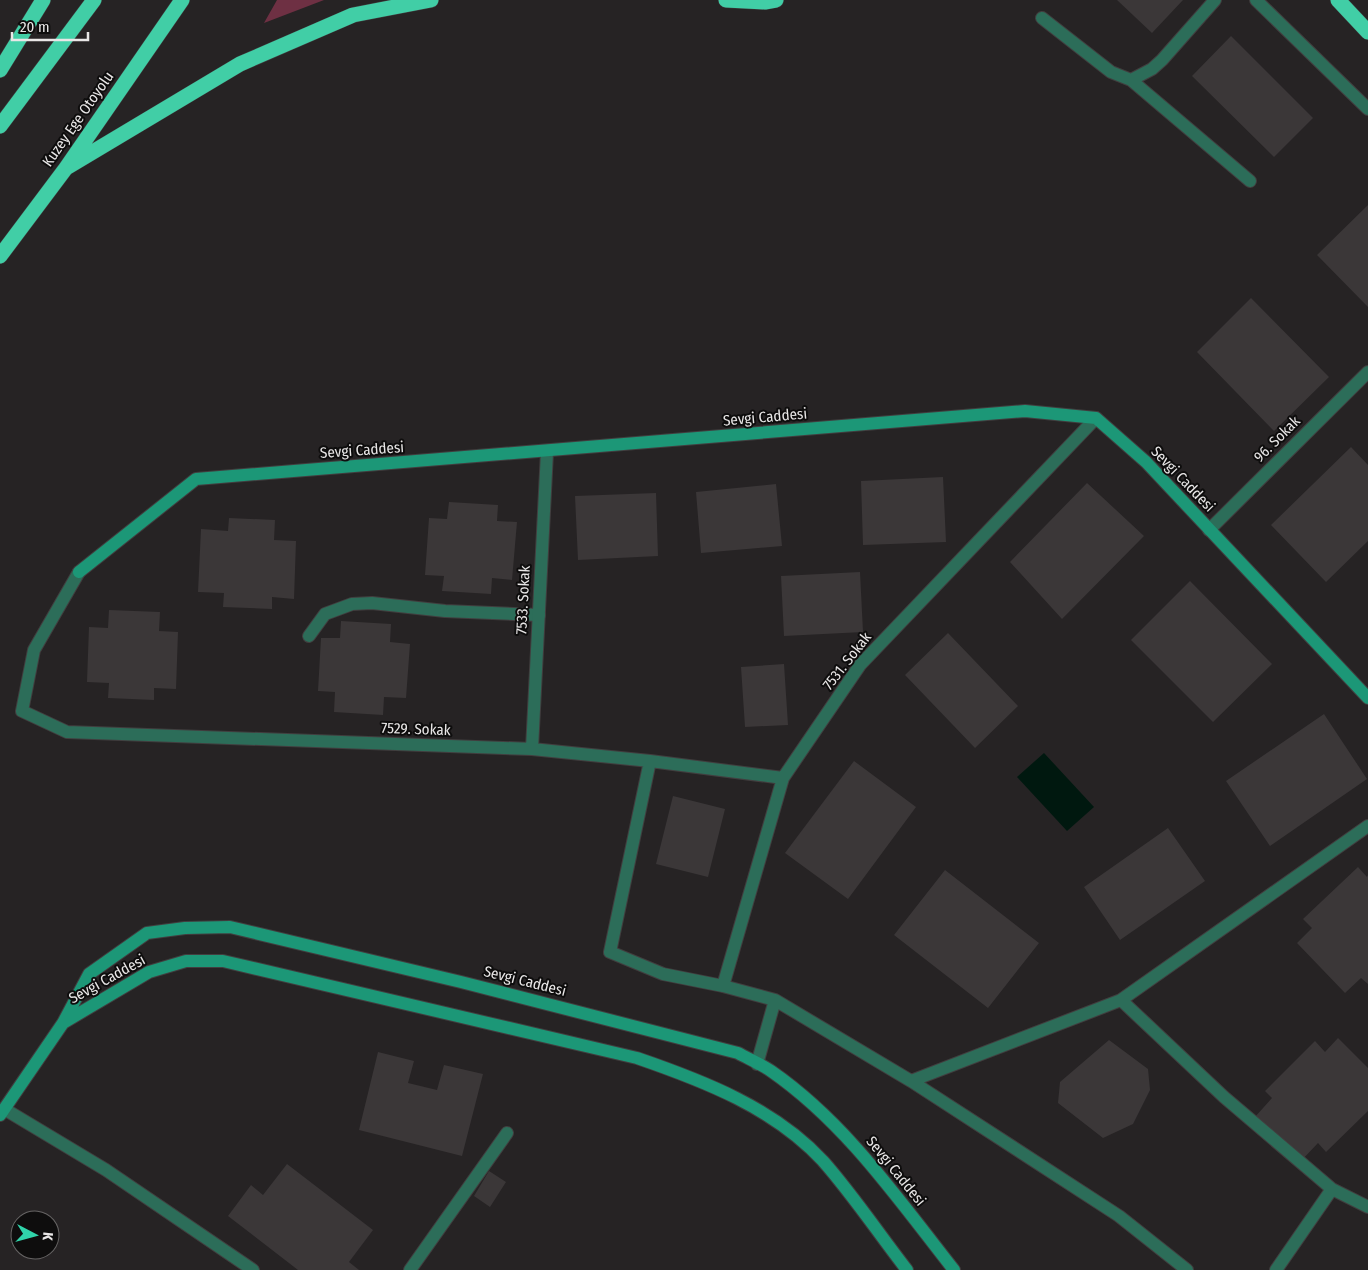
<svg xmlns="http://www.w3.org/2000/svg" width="1368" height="1270" viewBox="0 0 1368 1270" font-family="'Fira Sans Condensed',sans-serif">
<rect width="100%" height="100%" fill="#262324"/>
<!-- green -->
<path fill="#6e3043" d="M277,0H324L264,23Z"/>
<!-- water -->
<path fill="#00180f" d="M1044,753L1094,807L1067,831L1017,777Z"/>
<!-- building -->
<path fill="#3b3738" d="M1117,0H1183L1152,33Z
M1231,36L1313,118L1274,157L1192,76Z
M1368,205V307L1317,255Z
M1251,298L1329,377L1274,431L1197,352Z
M1351,447L1368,465V541L1326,582L1271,525Z
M943,477L946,542L863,545L861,481Z
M1087,483L1144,536L1062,619L1010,562Z
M776,484L782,546L701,553L696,492Z
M656,493L658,556L578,560L575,496Z
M449,502L498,505L497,521L517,522L512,580L492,578L491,594L442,591L444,576L425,575L429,518L447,519Z
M229,518L275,520L274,540L296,541L294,599L272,597V609L223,607L224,593L198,592L201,529L228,531Z
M860,572L863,632L784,636L781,576Z
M1190,581L1272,664L1213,722L1131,640Z
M109,610L160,612L159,631L178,632L176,689L154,688V700L108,698L109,683L87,682L89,627L108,628Z
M341,621L391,624L390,642L410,644L406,698L384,697L383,715L334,712L335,692L318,691L321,638H340Z
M948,633L1018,706L975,748L905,675Z
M784,664L788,725L745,727L741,667Z
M1324,714L1367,779L1270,846L1226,781Z
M854,761L916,807L848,899L785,853Z
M673,796L725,809L708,877L656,864Z
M1168,828L1205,881L1120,940L1084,887Z
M1358,867L1367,877L1368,875V984L1361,978L1345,993L1297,943L1312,928L1303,919Z
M945,870L1039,943L988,1008L894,935Z
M1338,1038L1368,1068V1111L1326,1152L1318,1143L1300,1162L1255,1117L1272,1098L1265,1091L1315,1041L1325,1052Z
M1109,1040L1148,1069L1150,1090L1133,1124L1103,1138L1058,1103L1060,1082Z
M378,1052L414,1061L408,1083L437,1090L444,1065L483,1074L462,1156L359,1130Z
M287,1164L373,1230L349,1262L359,1270H298L228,1216L251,1185L263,1195Z
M489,1171L506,1182L490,1207L474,1196Z"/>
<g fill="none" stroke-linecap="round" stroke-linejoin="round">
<!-- lane casing -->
<g stroke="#413e3f" stroke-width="14">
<path id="lane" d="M1256,0L1368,109
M1042,18L1111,72L1131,80L1152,69L1162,60L1215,0
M1131,80L1250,181
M309,636L325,614L352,604L372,603L445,611L539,615"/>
</g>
<!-- street casing -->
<g stroke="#413e3f" stroke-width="14">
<path id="street" d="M1209,530L1368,372
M79,572L34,650L22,711L67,732L532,749L650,761L610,952L663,974L723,986L775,1000L911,1081L1119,1216L1187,1270
M532,749L547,452
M650,761L783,778
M723,986L783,778L860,665L1096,418
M1121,1000L1224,1097L1332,1189L1368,1207
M757,1064L775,1000
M911,1081L1121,1000L1368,826
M6,1110L106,1170L253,1270
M410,1270L507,1133
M1276,1270L1332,1189"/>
</g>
<!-- secondary casing -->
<g stroke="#413e3f" stroke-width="14">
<path id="secondary" d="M79,572L196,479L1025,411L1096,418L1146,462L1368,698
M63,1023L149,972L186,961H223L637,1058C704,1081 774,1108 823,1161C853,1195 879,1234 907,1270
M0,1115L63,1023L89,974L147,933L185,928L230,927L461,982L738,1053C749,1059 761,1064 771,1071C846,1123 898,1199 954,1270"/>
</g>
<!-- highway casing -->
<g stroke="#413e3f" stroke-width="16">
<path id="highway" d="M726,0L765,2L776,0
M1338,0L1368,32
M0,70L43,0
M0,126L94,0
M66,168L240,64L353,15L431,0
M0,256L66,168L182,0"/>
</g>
<!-- lane -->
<use href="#lane" stroke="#2c6d59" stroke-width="12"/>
<!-- street -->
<use href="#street" stroke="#2c6d59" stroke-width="12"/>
<!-- secondary -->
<use href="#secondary" stroke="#1c9777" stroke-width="12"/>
<!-- highway -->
<use href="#highway" stroke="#41cea6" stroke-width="15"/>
</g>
<g text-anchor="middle" stroke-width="4" stroke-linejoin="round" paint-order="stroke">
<!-- street labels -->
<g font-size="15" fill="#e9e7e7" stroke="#0e0d0d">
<text transform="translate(78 119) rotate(-55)" y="5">Kuzey Ege Otoyolu</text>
<text transform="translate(765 417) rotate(-5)" y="5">Sevgi Caddesi</text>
<text transform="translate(1277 439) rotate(-45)" y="5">96. Sokak</text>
<text transform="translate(362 450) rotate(-4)" y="5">Sevgi Caddesi</text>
<text transform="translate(1183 479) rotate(46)" y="5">Sevgi Caddesi</text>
<text transform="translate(523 600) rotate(-87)" y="5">7533. Sokak</text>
<text transform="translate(847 661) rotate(-52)" y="5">7531. Sokak</text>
<text transform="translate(416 729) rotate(2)" y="5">7529. Sokak</text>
<text transform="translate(107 979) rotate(-29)" y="5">Sevgi Caddesi</text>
<text transform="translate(525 981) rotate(14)" y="5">Sevgi Caddesi</text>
<text transform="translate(896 1171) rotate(51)" y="5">Sevgi Caddesi</text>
</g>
</g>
<!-- north arrow -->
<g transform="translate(35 1235) rotate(96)"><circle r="24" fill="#0e0d0d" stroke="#666464"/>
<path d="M0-4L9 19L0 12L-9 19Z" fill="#30d4aa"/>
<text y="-8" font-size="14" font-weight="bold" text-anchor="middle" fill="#e9e7e7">K</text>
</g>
<!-- scale -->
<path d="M12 32v8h76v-8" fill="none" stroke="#e9e7e7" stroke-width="2.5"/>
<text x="20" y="32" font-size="15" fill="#e9e7e7" stroke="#0e0d0d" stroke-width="4" paint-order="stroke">20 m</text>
</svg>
